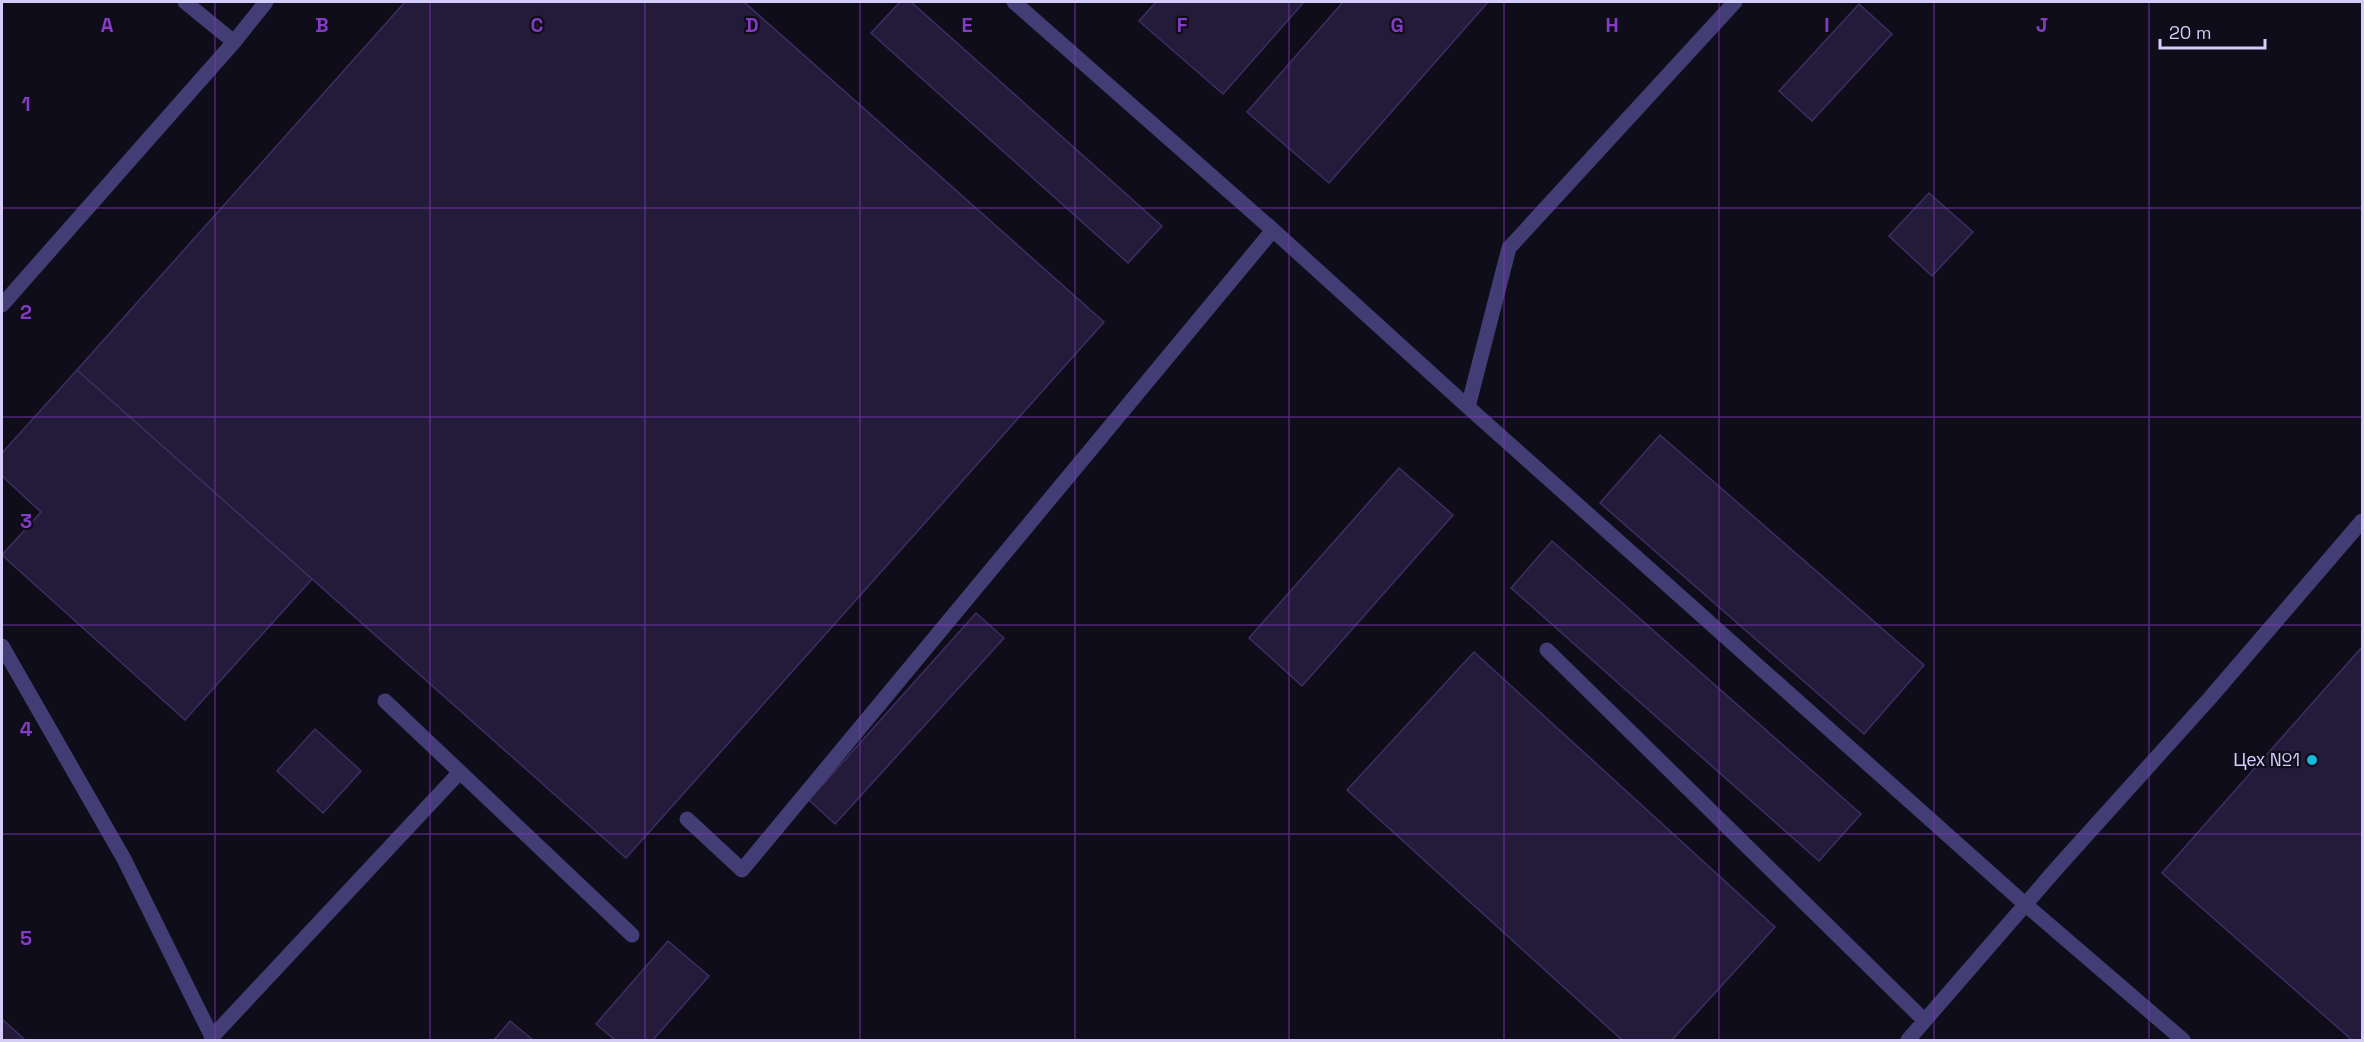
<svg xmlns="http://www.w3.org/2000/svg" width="2364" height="1042" viewBox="0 0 2364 1042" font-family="'Space Grotesk',sans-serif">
<rect width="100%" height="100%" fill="#100d1a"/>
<!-- building -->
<path fill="#231b39" stroke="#3d2f63" stroke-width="1.5" d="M405,2H744L1104,322L626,858L77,370Z
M900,2H911L1162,226L1128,263L871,33Z
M1156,2H1304L1223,94L1139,21Z
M1343,2H1488L1329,183L1247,112Z
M1859,4L1892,34L1812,121L1779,91Z
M1929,193L1973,232L1932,276L1889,236Z
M77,370L312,579L185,720L2,555L41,512L2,476V453Z
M1660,435L1924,665L1864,734L1600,503Z
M1399,468L1453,515L1302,686L1249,638Z
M1552,541L1861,814L1819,861L1511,588Z
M976,613L1004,638L835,824L809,800Z
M2362,647V1040H2352L2162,873Z
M1474,652L1775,927L1672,1040H1622L1347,790Z
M315,729L361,771L323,813L277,771Z
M668,941L709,976L653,1040H615L596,1024Z
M2,1019L25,1040H2Z
M510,1021L533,1040H494Z"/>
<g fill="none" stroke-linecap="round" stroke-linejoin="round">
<!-- minor -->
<path stroke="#423d74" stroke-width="15" d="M185,2L234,42
M1014,2L1273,230L1468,407
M1735,2L1509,248L1468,407L2026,905L2183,1040
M2,305L234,42L266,2
M2,646L124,859L212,1037L211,1040
M1547,650L1924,1020
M385,701L632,935
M687,819L742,870L1273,230
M212,1037L459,773
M1908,1040L2056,869L2210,698L2362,521"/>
</g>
<!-- grid -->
<path fill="none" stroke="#843cc5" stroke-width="1.5" stroke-opacity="0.55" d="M215,2V1040M430,2V1040M645,2V1040M860,2V1040M1075,2V1040M1289,2V1040M1504,2V1040M1719,2V1040M1934,2V1040M2149,2V1040M2,208H2362M2,417H2362M2,625H2362M2,834H2362"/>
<!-- markers -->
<circle fill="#18bad9" stroke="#100d1a" stroke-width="2" cx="2312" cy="760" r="6"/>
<g text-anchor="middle" stroke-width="4.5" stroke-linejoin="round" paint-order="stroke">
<!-- poi labels -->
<g font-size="18" fill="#d4ccf9" stroke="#100d1a" text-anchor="end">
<text x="2300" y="766">Цех №1</text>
</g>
</g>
<g font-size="20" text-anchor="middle" font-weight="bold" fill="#843cc5" stroke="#100d1a" stroke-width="4.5" stroke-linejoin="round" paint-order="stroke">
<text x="107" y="32">A</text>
<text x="322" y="32">B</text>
<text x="537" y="32">C</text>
<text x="752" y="32">D</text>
<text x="967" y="32">E</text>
<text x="1182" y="32">F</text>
<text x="1397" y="32">G</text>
<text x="1612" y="32">H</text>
<text x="1827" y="32">I</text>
<text x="2042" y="32">J</text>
<text x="26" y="111">1</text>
<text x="26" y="319">2</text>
<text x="26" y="528">3</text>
<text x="26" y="736">4</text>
<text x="26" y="945">5</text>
</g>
<!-- border -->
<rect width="2364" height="1042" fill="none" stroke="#d4ccf9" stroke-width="6"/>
<!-- scale -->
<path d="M2160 39v9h105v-9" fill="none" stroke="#d4ccf9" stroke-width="3"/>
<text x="2169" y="39" font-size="18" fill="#d4ccf9" stroke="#100d1a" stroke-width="4.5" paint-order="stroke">20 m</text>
</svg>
